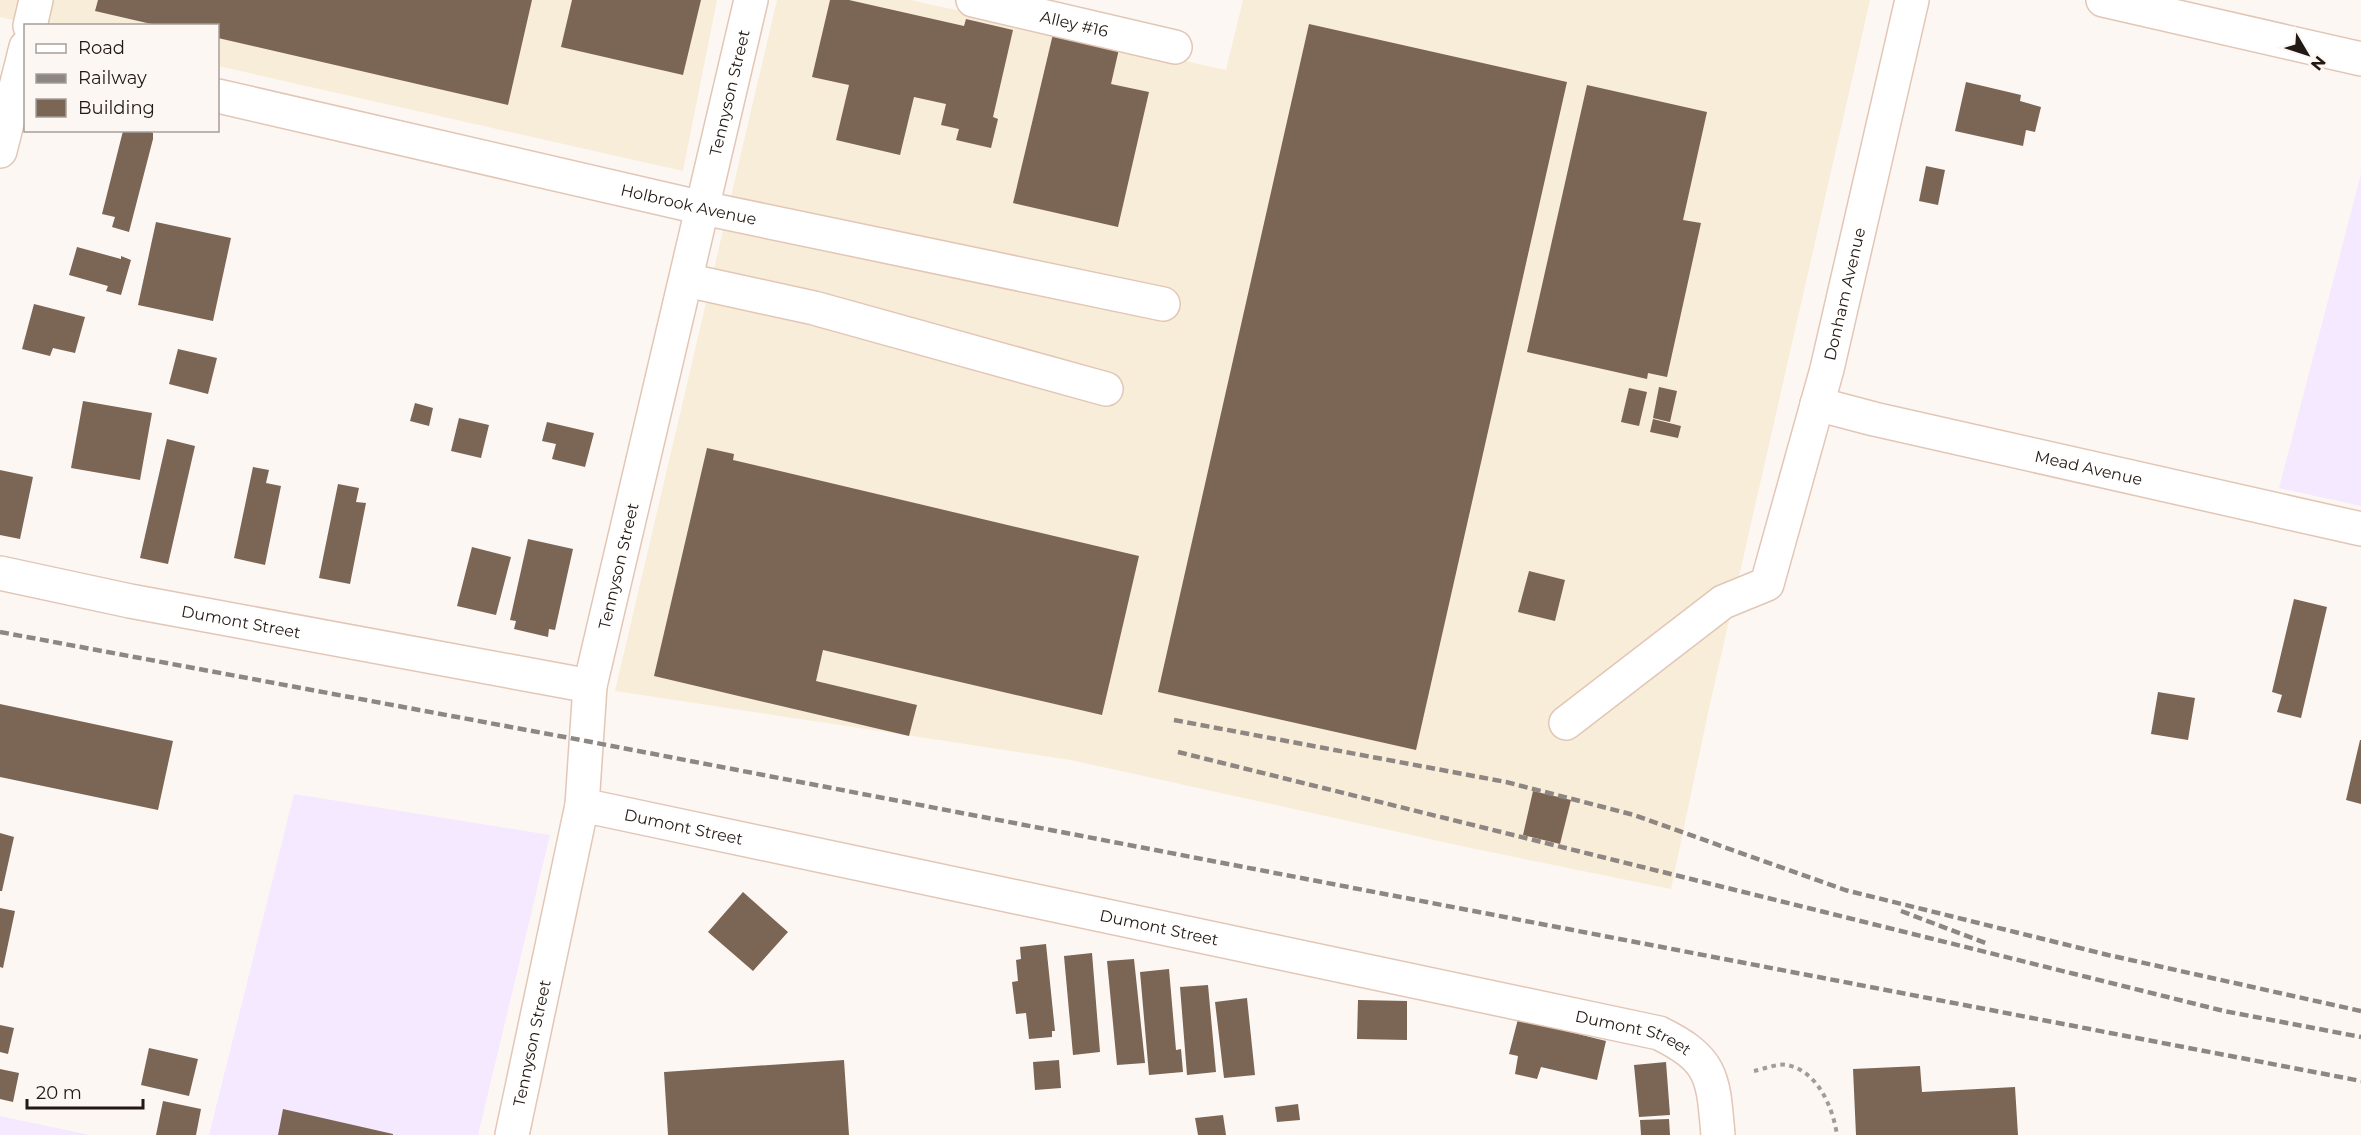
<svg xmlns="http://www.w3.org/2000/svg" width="2361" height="1135" viewBox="0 0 2361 1135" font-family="Montserrat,sans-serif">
<rect width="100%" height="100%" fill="#fdf7f4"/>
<!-- commercial -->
<path fill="#f4e9fe" d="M2361,174V506L2279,488Z
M294,794L550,835L478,1135H209Z
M0,1116L90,1135H0Z"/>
<!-- industrial -->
<path fill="#f8edd8" d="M0,0H717L683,171L218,66V26H39L0,17Z
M777,0H911L1226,70L1243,0H1870L1708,713L1671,889L1466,847L1071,760L615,691Z"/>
<!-- building -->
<path fill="#7b6554" d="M98,0H532L508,105L218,38V26H160L95,11Z
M572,0H701L683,75L561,47Z
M830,0H849L964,26L966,19L1013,30L993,117L998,119L991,148L956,140L959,129L941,125L946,104L914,97L900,155L836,140L849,85L812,77Z
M1309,24L1567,82L1416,750L1158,692Z
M1053,34L1119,49L1111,84L1149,92L1118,227L1013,203Z
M1966,82L2021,95L2020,101L2041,107L2035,132L2026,130L2023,146L1955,131Z
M1587,85L1707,112L1683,220L1701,223L1667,377L1648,373L1647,379L1527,352Z
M145,130L153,133V139L129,232L112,227L115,217L102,214L123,131Z
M1926,166L1945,170L1938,205L1919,201Z
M156,222L231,238L213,321L138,305Z
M77,247L121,259V256L131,260L121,295L106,291L108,286L69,275Z
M34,304L85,317L75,353L53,348L50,356L22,349Z
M178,349L217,358L208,394L169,384Z
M1659,387L1677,391L1670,422L1653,418Z
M1629,388L1647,392L1639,426L1621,422Z
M83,401L152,413L140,480L71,468Z
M415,403L433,408L429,426L410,421Z
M459,418L489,425L481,458L451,451Z
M1653,419L1681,426L1678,438L1650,432Z
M547,422L594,433L585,467L552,459L556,444L542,441Z
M167,439L195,446L168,564L140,558Z
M707,448L734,454L733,460L1139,556L1102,715L823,650L816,681L917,705L909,736L654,676Z
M253,467L269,470L266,483L281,486L265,565L234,558Z
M0,470L33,477L20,539L0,535Z
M338,484L359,488L356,502L366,503L350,584L319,578Z
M528,539L573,549L555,630L549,629L548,637L514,629L516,621L510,620Z
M472,547L511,557L496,615L457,606Z
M1529,571L1565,580L1555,621L1518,612Z
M2294,599L2327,607L2301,718L2277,712L2282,695L2272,692Z
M2158,692L2195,698L2188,740L2151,734Z
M0,704L173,741L158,810L0,777Z
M2360,740H2361V804L2346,800Z
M1533,791L1571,800L1560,844L1523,835Z
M0,833L14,837L2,891H0Z
M743,892L788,932L753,971L708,932Z
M0,908L15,911L3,968L0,967Z
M1046,944L1055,1031H1052V1037L1029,1039L1026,1013L1016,1014L1012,982L1018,981L1016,960L1021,959L1020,947Z
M1092,953L1100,1052L1073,1055L1064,956Z
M1134,959L1145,1063L1117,1065L1107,961Z
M1169,969L1176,1050L1181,1049L1183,1072L1149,1075L1140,972Z
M1208,985L1216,1072L1187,1075L1180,987Z
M1247,998L1255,1075L1224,1078L1215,1002Z
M1358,1000L1407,1001V1040L1357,1039Z
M1518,1019L1606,1041L1597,1080L1541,1067L1537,1079L1515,1074L1518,1056L1509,1054Z
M0,1025L14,1028L8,1054L0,1052Z
M149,1048L198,1059L189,1096L141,1085Z
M844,1060L849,1135H668L664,1072Z
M1059,1060L1061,1088L1035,1090L1033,1062Z
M1666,1062L1670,1115L1639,1117L1634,1065Z
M1920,1066L1922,1092L2015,1087L2018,1135H1856L1853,1069Z
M0,1069L19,1073L13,1102L0,1099Z
M163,1101L201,1109L196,1135H156Z
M1298,1104L1300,1120L1277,1122L1275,1107Z
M283,1109L393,1134V1135H278Z
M1223,1115L1226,1135H1198L1195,1118Z
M1669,1119L1670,1135H1641L1640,1120Z"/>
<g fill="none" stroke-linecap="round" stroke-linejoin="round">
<!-- minor casing -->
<g stroke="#e2c6b6" stroke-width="36">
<g id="minor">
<path id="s1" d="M973,0L1175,47"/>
<path d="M30,26L36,0"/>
<path id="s2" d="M218,96L703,208L1163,304"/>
<path d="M0,151L26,47"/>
<path d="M686,280L814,308L1106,389"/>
<path id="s3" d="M1817,404L1874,419L2361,529"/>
<path id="s4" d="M0,573L130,601L590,686"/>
<path id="s5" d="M1566,723L1723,602L1767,584L1827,369L1912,0"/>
<path id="s6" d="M582,805L1659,1033C1714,1060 1713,1078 1718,1135"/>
<path id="s7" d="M512,1135L582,805L590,686L751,0"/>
</g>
</g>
<!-- major casing -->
<g stroke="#e2c6b6" stroke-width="36">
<path id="major" d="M2103,0L2361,59"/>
</g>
<!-- path -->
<path stroke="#a39b97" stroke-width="4" stroke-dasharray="4.5 4.5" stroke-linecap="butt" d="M1754,1071C1764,1069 1778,1063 1787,1065C1818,1071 1833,1108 1837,1135"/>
<!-- minor -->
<use href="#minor" stroke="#fff" stroke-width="33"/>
<!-- major -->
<use href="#major" stroke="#fff" stroke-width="33"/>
<!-- rail -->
<path stroke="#8e8682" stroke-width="4.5" stroke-dasharray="9 4.5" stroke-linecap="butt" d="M0,632L586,741L2361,1081
M1174,720L1506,782L1634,815L1845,890L2108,955L2361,1011
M1178,752L2224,1011L2361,1037
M1901,911L1988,944"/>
</g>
<g text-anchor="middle" stroke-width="4.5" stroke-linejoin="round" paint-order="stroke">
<!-- street labels -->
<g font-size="16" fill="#231914" stroke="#fdf7f4">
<text dy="6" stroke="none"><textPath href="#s1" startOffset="104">Alley #16</textPath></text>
<text dy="6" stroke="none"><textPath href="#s7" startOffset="1066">Tennyson Street</textPath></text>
<text dy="6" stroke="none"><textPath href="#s2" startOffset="483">Holbrook Avenue</textPath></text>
<text dy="6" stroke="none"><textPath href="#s5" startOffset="546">Donham Avenue</textPath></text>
<text dy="6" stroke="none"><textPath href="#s3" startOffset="279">Mead Avenue</textPath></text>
<text dy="6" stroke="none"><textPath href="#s7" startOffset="580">Tennyson Street</textPath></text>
<text dy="6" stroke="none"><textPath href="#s4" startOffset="246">Dumont Street</textPath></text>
<text dy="6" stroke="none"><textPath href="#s6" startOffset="104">Dumont Street</textPath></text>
<text dy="6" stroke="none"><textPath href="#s6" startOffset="590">Dumont Street</textPath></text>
<text dy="6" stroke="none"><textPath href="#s6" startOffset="1076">Dumont Street</textPath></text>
<text dy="6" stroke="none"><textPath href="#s7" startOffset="94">Tennyson Street</textPath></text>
</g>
</g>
<!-- legend -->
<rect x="24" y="24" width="195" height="108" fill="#fdf7f4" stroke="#a69e9a" stroke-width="1.5"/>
<rect x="36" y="44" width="30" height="9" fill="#ffffff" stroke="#a69e9a" stroke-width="1.5"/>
<text x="78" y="54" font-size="18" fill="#231914">Road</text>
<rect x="36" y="74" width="30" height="9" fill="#8e8682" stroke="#a69e9a" stroke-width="1.5"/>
<text x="78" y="84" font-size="18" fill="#231914">Railway</text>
<rect x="36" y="99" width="30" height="18" fill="#7b6554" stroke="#a69e9a" stroke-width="1.5"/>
<text x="78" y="114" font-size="18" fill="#231914">Building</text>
<!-- north arrow -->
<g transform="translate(2307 54) rotate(129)" stroke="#fdf7f4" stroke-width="4.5" paint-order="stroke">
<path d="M0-4.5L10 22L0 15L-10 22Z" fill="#231914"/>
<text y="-9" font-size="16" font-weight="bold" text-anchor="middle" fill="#231914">N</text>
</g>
<!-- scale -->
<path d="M27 1099v9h116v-9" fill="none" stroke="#231914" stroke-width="3"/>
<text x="36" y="1099" font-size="18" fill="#231914" stroke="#fdf7f4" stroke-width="4.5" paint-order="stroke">20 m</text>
</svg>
